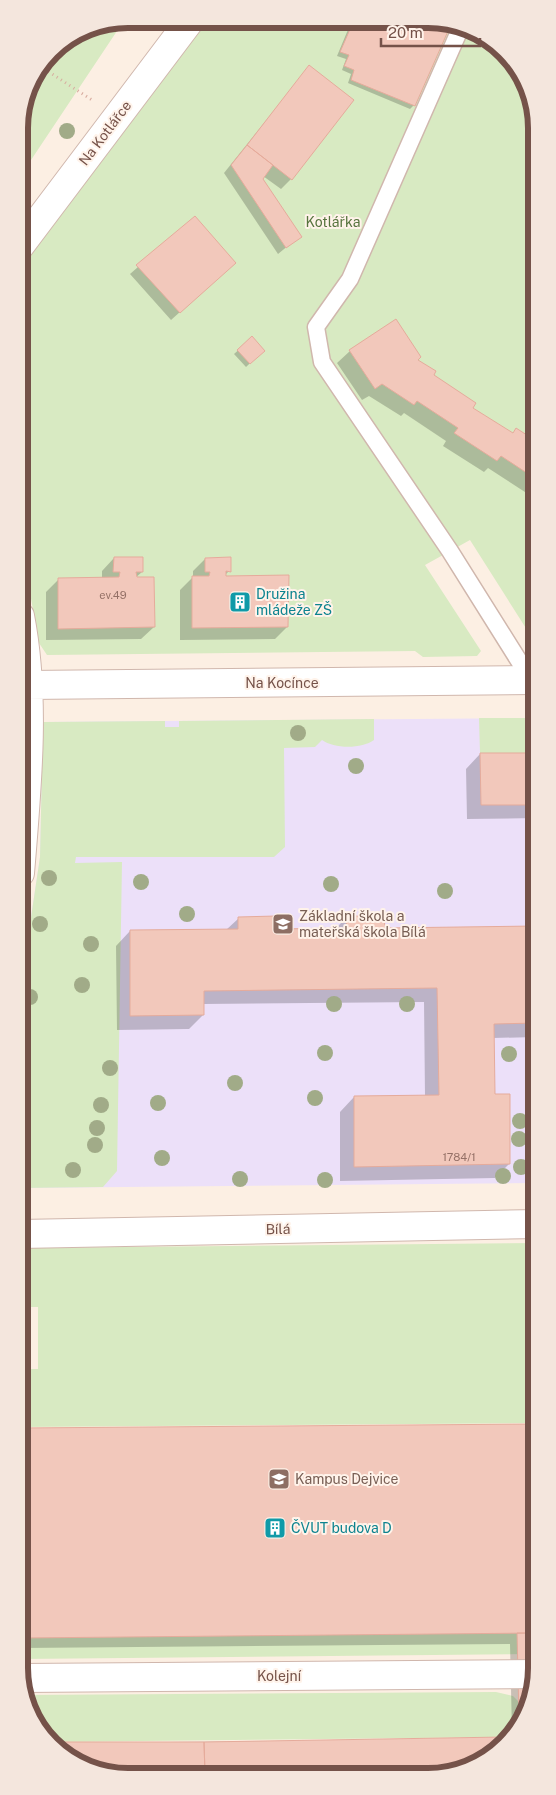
<svg xmlns="http://www.w3.org/2000/svg" width="556" height="1795" viewBox="0 0 556 1795" font-family="'Public Sans',sans-serif">
<rect width="100%" height="100%" fill="#fcefe3"/>
<!-- education -->
<path fill="#ece0f9" d="M536,718V1183L20,1188V991L40,857L43,722Z"/>
<!-- green -->
<path fill="#d8eac2" fill-rule="evenodd" d="M125,19L19,178V121L27,86L51,50L86,27Z
M201,19L450,21L506,51L535,107L536,644L470,540L425,565L481,651L477,656L423,657L415,651L47,655L39,643L19,532V266ZM114,557H143V572H136L137,577H154L155,627L58,628L119,577L120,572H113ZM230,557V572L226,571V576H289L288,627L192,628V577L209,576L210,572L205,571V558Z
M479,718H536V753H480Z
M374,719V740C362,749 334,749 322,740L315,747L284,748L285,847L274,857H76L75,863L122,862L117,1171L103,1187L20,1188V991L40,857L43,722L165,721V727H179V721Z
M537,1243V1423L20,1427V1369H38V1307H20V1248Z
M537,1633V1654L21,1659V1638Z
M496,1692L513,1696L524,1707L511,1737L49,1742L25,1695Z"/>
<!-- shadow -->
<path fill="#0003" d="M352,20L451,21L414,105L410,109L348,83L351,74L342,70L346,59L337,56Z
M309,67L291,179L281,189L263,176L261,179L300,236L278,254L224,173Z
M194,218L227,270L171,320L130,274Z
M252,338L263,351L246,367L234,354Z
M350,351L416,361L471,408L512,434L536,443V487L528,494L488,468L484,472L443,446L446,441L404,413L401,416L369,396L362,400L337,363Z
M114,558L142,572L135,578L154,627L141,639L46,640V592L59,579H102V571Z
M205,559L229,571L223,577L287,627L275,639L180,640V590L193,577V571Z
M480,754H536V818L467,819L466,769Z
M347,917L383,929L536,928V1037L493,1038V1096L509,1164L495,1178L340,1181V1112L354,1097L425,1096L424,1002L203,1004V1015L189,1029L117,1030L116,946L130,931L226,930L239,918L275,930H334Z
M537,1336V1374H526V1346Z
M537,1425V1479H528L530,1589H537V1643H532L533,1684L512,1733L510,1644L21,1648L20,1429Z
M510,1739L449,1774H106L50,1743Z"/>
<!-- building -->
<path fill="#f2c8bb" stroke="#e5ab9b" d="M354,20L452,22L415,106L351,80L354,70L344,66L349,55L340,52Z
M309,65L354,100L292,180L247,145Z
M247,145L273,165L263,179L302,237L286,248L231,165Z
M195,216L236,263L180,313L136,265Z
M396,319L421,357L418,360L436,371L434,375L476,403L473,408L513,433L516,428L536,441V479L501,456L497,461L454,433L458,428L417,401L414,405L382,384L375,389L349,350Z
M252,336L265,351L250,364L237,350Z
M114,557H143V572H136L137,577H154L155,627L58,629V578L119,577L120,572H113Z
M231,557V572L226,571V576L289,575L288,627L192,628V576H209L210,572H205V558Z
M480,753H536V805H481Z
M276,916V929L347,928L346,916H384L385,928L536,926V1023L494,1024L495,1094H510V1164L354,1167V1096L439,1095L437,988L204,991V1015L130,1016V930L238,929V917Z
M537,1424V1469H530L531,1588H537V1633L21,1638L20,1428Z
M517,1633H533L534,1680L519,1717Z
M504,1737H511L449,1774H205L204,1742Z
M49,1742H204L205,1774H106Z"/>
<g fill="none" stroke-linecap="round" stroke-linejoin="round">
<!-- lane casing -->
<g stroke="#d0b7ad" stroke-width="19">
<path id="lane" d="M461,27L350,279L316,327L322,362L450,551L531,680"/>
</g>
<!-- street casing -->
<g stroke="#d0b7ad" stroke-width="30">
<path id="street" d="M19,247L191,19
M20,616C36,698 27,789 20,873
M27,685L536,680
M20,1234L537,1224
M21,1678L537,1674"/>
</g>
<!-- path -->
<path stroke="#d7ab9e" stroke-width="3" stroke-dasharray="1 4" stroke-linecap="butt" d="M40,66L92,100"/>
<!-- lane -->
<use href="#lane" stroke="#fff" stroke-width="16"/>
<!-- street -->
<use href="#street" stroke="#fff" stroke-width="28"/>
</g>
<!-- trees -->
<g fill="#a1ab88">
<circle cx="67" cy="131" r="8"/>
<circle cx="298" cy="733" r="8"/>
<circle cx="356" cy="766" r="8"/>
<circle cx="49" cy="878" r="8"/>
<circle cx="141" cy="882" r="8"/>
<circle cx="331" cy="884" r="8"/>
<circle cx="445" cy="891" r="8"/>
<circle cx="187" cy="914" r="8"/>
<circle cx="40" cy="924" r="8"/>
<circle cx="91" cy="944" r="8"/>
<circle cx="82" cy="985" r="8"/>
<circle cx="30" cy="997" r="8"/>
<circle cx="334" cy="1004" r="8"/>
<circle cx="407" cy="1004" r="8"/>
<circle cx="325" cy="1053" r="8"/>
<circle cx="509" cy="1054" r="8"/>
<circle cx="110" cy="1068" r="8"/>
<circle cx="235" cy="1083" r="8"/>
<circle cx="315" cy="1098" r="8"/>
<circle cx="158" cy="1103" r="8"/>
<circle cx="101" cy="1105" r="8"/>
<circle cx="520" cy="1121" r="8"/>
<circle cx="97" cy="1128" r="8"/>
<circle cx="519" cy="1139" r="8"/>
<circle cx="95" cy="1145" r="8"/>
<circle cx="162" cy="1158" r="8"/>
<circle cx="521" cy="1167" r="8"/>
<circle cx="73" cy="1170" r="8"/>
<circle cx="503" cy="1176" r="8"/>
<circle cx="240" cy="1179" r="8"/>
<circle cx="325" cy="1180" r="8"/>
</g>
<!-- icons -->
<defs>
<g id="building-square" transform="scale(1.125)"><rect x="-9" y="-9" width="18" height="18" rx="4" fill="#0f9aa8" stroke="#fff3ea"/><path d="M-4-6H4V6H1V3H-1V6H-4ZM-2.5-4.3h1.7v1.8h-1.7ZM.8-4.3h1.7v1.8H.8ZM-2.5-1h1.7V.8h-1.7ZM.8-1h1.7V.8H.8Z" fill="#fff"/></g>
<g id="school-square" transform="scale(1.125)"><rect x="-9" y="-9" width="18" height="18" rx="4" fill="#8d6e63" stroke="#fff3ea"/><path d="M0-5L7-2L0 1L-7-2ZM-4 1L0 2.5L4 1V4Q0 6-4 4Z" fill="#fff"/></g>
<g id="university-square" transform="scale(1.125)"><rect x="-9" y="-9" width="18" height="18" rx="4" fill="#8d6e63" stroke="#fff3ea"/><path d="M0-5L7-2L0 1L-7-2ZM-4 1L0 2.5L4 1V4Q0 6-4 4Z" fill="#fff"/></g>
</defs>
<g fill-rule="evenodd">
<use href="#building-square" x="240" y="602"/>
<use href="#school-square" x="283" y="924"/>
<use href="#university-square" x="279" y="1479"/>
<use href="#building-square" x="275" y="1528"/>
</g>
<g text-anchor="middle" stroke-width="4" stroke-linejoin="round" paint-order="stroke">
<!-- number labels -->
<g font-size="11" fill="#947066">
<text x="113" y="599">ev.49</text>
<text x="459" y="1161">1784/1</text>
</g>
<!-- street labels -->
<g font-size="14" fill="#755249" stroke="#fff3ea">
<text transform="translate(105 133) rotate(-53)" y="5">Na Kotlářce</text>
<text x="282" y="688">Na Kocínce</text>
<text transform="translate(278 1229) rotate(-1)" y="5">Bílá</text>
<text x="279" y="1681">Kolejní</text>
</g>
<!-- park labels -->
<g font-size="14" fill="#57743e" stroke="#fff3ea">
<text x="333" y="227">Kotlářka</text>
</g>
<!-- culture labels -->
<g font-size="14" fill="#0d838f" stroke="#fff3ea" text-anchor="start">
<text x="256" y="599">Družina<tspan x="256" dy="16">mládeže ZŠ</tspan></text>
<text x="291" y="1533">ČVUT budova D</text>
</g>
<!-- education labels -->
<g font-size="14" fill="#785e54" stroke="#fff3ea" text-anchor="start">
<text x="299" y="921">Základní škola a<tspan x="299" dy="16">mateřská škola Bílá</tspan></text>
<text x="295" y="1484">Kampus Dejvice</text>
</g>
</g>
<!-- crop -->
<path d="M0 0H556V1795H0ZM128 28H428A100 100 0 0 1 528 128V1668A100 100 0 0 1 428 1768H128A100 100 0 0 1 28 1668V128A100 100 0 0 1 128 28Z" fill="#f4e6dd" fill-rule="evenodd"/>
<path fill="none" stroke="#755249" stroke-width="6" d="M128 28H428A100 100 0 0 1 528 128V1668A100 100 0 0 1 428 1768H128A100 100 0 0 1 28 1668V128A100 100 0 0 1 128 28Z"/>
<!-- scale -->
<path d="M381 38v8h99v-8" fill="none" stroke="#755249" stroke-width="2.5"/>
<text x="388" y="38" font-size="15" fill="#755249" stroke="#fff3ea" stroke-width="4" paint-order="stroke">20 m</text>
</svg>
